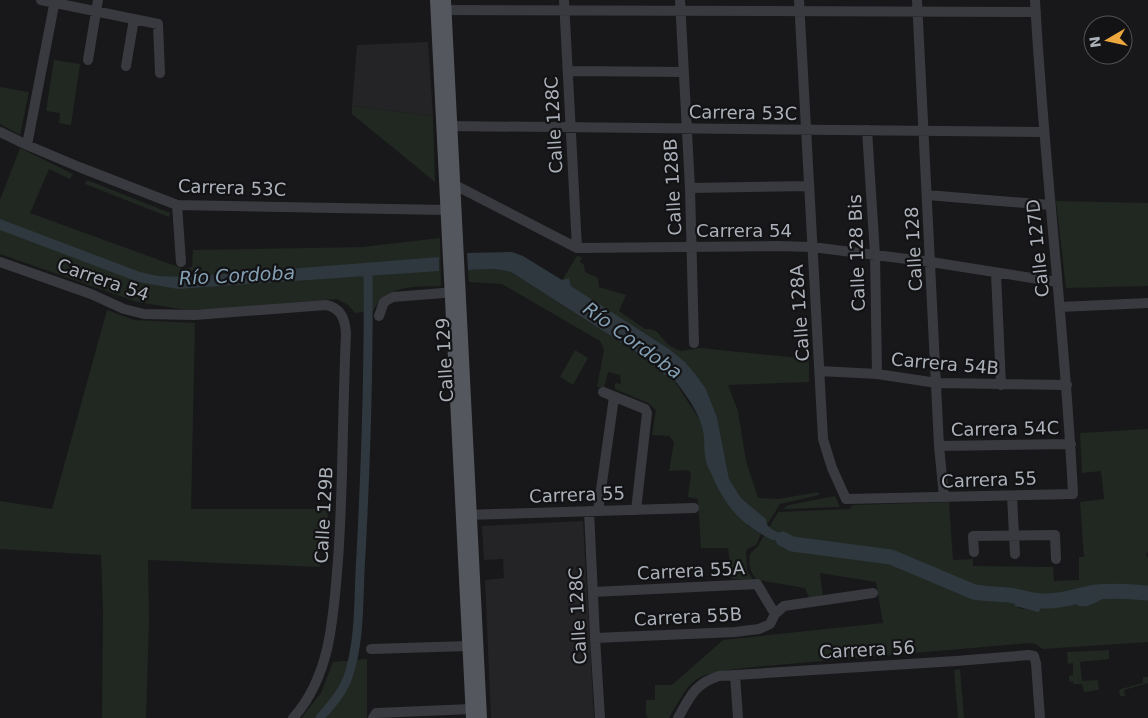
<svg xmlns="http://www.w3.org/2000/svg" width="1148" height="718" viewBox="0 0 1148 718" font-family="'DejaVu Sans',sans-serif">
<rect width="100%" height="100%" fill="#18181a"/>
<!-- built -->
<path fill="#242427" d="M428,42L433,116L352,106L357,45Z
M583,521L594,718H491L485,580L504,578L503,559L484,560L482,526Z"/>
<!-- green -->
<path fill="#202821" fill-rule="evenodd" d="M54,60L80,64L71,125L59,123L60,113L46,111Z
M0,87L29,92L20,135L0,124Z
M352,106L433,116L435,182L352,114Z
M20,148L73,174L70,179L49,169L30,213L184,269L192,267L193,250L362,247L440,238L441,286C414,287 387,284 373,311L355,313L348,305L337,299L193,311L137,302L0,254V200Z
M87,180L170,213L169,217L85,184Z
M1056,201L1148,203V286L1066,288Z
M577,256L582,257L580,262L584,265L585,272L598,278L599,287L626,295L619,311L645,329C659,328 660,337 669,345C672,348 677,349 681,351L700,348L809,359V382L728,385L738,411L746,461L758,498L778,499L819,492V495L780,504L767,525L766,519L741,498L729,479L717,417L706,389L685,362L571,286L569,278L562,280Z
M495,269L511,272L670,374L701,422L705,440L706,462L748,526L761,534L756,545L747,549L746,551L747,570L753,580L732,579L728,548H701L698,499L688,497L691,473L688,470L669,471L674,442L669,436L652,435L656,410L648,403L615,389V383L621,384L620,375L608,372L604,388L597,387L604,350L600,341L502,284L469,282L468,270Z
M107,310L134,320L195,323L191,509H328L326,540L319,541L320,567L148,560L149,619L146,718H102L103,611L101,555L0,549V501L52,509Z
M575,350L588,358L573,385L560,377Z
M1148,429V552L1146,553L1147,558L1148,556V591L1145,593V596L1148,598V642L1043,649L1035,644L1029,643L743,668C693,675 694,675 669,718H648L646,714V700H655V685H672L723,640L883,623L876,582L820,573L823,597L810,600L805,588L757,580C750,572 748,564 750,554L758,546L778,512L850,509L853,505L949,502L953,560L973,559V566L1053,567L1054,581L1079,580V557H1084L1080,502L1104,499L1101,471L1082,473L1080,433ZM1095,589L1120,592L1104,598L1091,605L1080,606L1078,600ZM1023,600L1029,602L1039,611L1018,608L1015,601Z
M835,496L840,507L782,509L789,505Z
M1109,650V659L1080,662L1082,681L1098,680L1099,690L1084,692L1082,684H1073V681L1069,682V676L1073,675V663L1068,664L1067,652Z
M367,659V718H301L321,693L333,662Z
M960,669L964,718H958L954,670Z
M1143,677H1148V683L1124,690L1125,696H1120L1119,691L1121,689L1143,683Z"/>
<!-- water -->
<path fill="#2e383e" d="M0,219L140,272L158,276L188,277L439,257V271L178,289L138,282L0,230Z
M512,252L523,256L562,280L569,278L571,286L669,349L685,362L696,375L706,389L717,417L729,479L741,498L766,519L767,525L773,530L782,534L784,538L791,542L797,540L804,548H808L806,551L795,545L791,547L777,544L776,540H772C743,525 728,510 714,480C712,474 708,468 706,462C703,450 706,437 701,424C696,406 681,389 670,374L664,375L661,368L511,272L495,269L468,270L467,253Z
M1099,587L1119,588L1120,593C1115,595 1108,595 1104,598C1095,603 1087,609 1077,605C1076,598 1082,591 1089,593Z
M1023,600L1042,604L1039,612H1038L1015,606V601Z"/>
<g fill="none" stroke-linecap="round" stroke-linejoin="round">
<!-- canal -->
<path stroke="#2e383e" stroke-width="9" d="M320,718C331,705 344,691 349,674C361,636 358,593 361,554C366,459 369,362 368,267"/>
<!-- river -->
<path stroke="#2e383e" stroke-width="15" d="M783,539L792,544L891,557L974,592C986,594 997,594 1009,595C1022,597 1034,602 1048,601C1065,601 1081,594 1097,592C1114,590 1131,592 1148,593"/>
<!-- minor -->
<path stroke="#393a3f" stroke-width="10" d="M41,0L158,24L160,73
M564,0L577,248
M680,0L690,188L694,343
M799,0L823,439L832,468L846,499L1073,494C1065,329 1044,165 1035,0
M917,0L939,446L944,497
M440,10L1036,12
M88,60L98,0
M126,66L134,19
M568,71L683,72
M446,126L1044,132
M867,130L875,255L877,374
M0,132L27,145L79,167L177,205L446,210
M27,145L55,0
M449,182L577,248L777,246L812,247L931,262L1057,282
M690,188L809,186
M927,195L1050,205
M177,205L181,262
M0,262L91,294L124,309L144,314L195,315L326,305C341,308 345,319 346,333C344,379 343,426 342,473C341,506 340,539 337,572C333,623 329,678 293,718
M996,273L1001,385
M1060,307L1148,303
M379,316L384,302L393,297L456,292
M820,371L877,374L937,383L1067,385
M603,392L645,409L647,413L636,510
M939,446L1071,444
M1012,496L1015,554
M589,511L595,638L600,718
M598,511L614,397
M465,515L694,508
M974,552L973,536L1055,535L1056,559
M593,592L757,584L775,614
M595,638L735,632L759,629L770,624L775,614L784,606L873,593
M371,649L468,646
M735,675L738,718
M373,718L376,713L472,709
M678,718C690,697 694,684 719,676L956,661L1029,655L1034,656L1036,663L1040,718"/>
<!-- major -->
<path stroke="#55575e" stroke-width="12" d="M436,0L472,718
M445,0L481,718"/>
</g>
<g text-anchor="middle" stroke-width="4.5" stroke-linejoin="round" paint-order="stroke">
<!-- street labels -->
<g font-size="18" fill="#abb0b9" stroke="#131315">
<text transform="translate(743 113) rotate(1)" y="6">Carrera 53C</text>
<text transform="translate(554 125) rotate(-93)" y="6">Calle 128C</text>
<text transform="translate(673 187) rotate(-93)" y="6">Calle 128B</text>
<text transform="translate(232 188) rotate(2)" y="6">Carrera 53C</text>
<text x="744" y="237">Carrera 54</text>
<text transform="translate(1038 248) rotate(-96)" y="6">Calle 127D</text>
<text transform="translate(914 249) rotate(-93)" y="6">Calle 128</text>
<text transform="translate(857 253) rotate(-92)" y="6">Calle 128 Bis</text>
<text transform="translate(103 280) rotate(19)" y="6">Carrera 54</text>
<text transform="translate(800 313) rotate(-94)" y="6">Calle 128A</text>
<text transform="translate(445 360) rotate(-93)" y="6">Calle 129</text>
<text transform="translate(945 364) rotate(5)" y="6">Carrera 54B</text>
<text transform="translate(1005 429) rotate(-1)" y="6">Carrera 54C</text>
<text transform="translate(989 480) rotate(-2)" y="6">Carrera 55</text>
<text transform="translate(577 495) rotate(-2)" y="6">Carrera 55</text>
<text transform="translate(324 515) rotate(-87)" y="6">Calle 129B</text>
<text transform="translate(691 571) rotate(-3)" y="6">Carrera 55A</text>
<text transform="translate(578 616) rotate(-93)" y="6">Calle 128C</text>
<text transform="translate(688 617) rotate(-3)" y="6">Carrera 55B</text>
<text transform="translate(867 650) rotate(-3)" y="6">Carrera 56</text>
</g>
<!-- water labels -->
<g font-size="19" font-style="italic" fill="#839fb3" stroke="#131315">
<text transform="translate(237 275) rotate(-3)" y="7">Río Cordoba</text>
<text transform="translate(633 340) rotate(36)" y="7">Río Cordoba</text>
</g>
</g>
<!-- north arrow -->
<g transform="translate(1108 40) rotate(261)"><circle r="24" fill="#131315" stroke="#505257"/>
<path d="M0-4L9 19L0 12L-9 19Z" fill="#eca83e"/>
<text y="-8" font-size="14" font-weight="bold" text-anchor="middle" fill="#abb0b9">N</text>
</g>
</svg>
